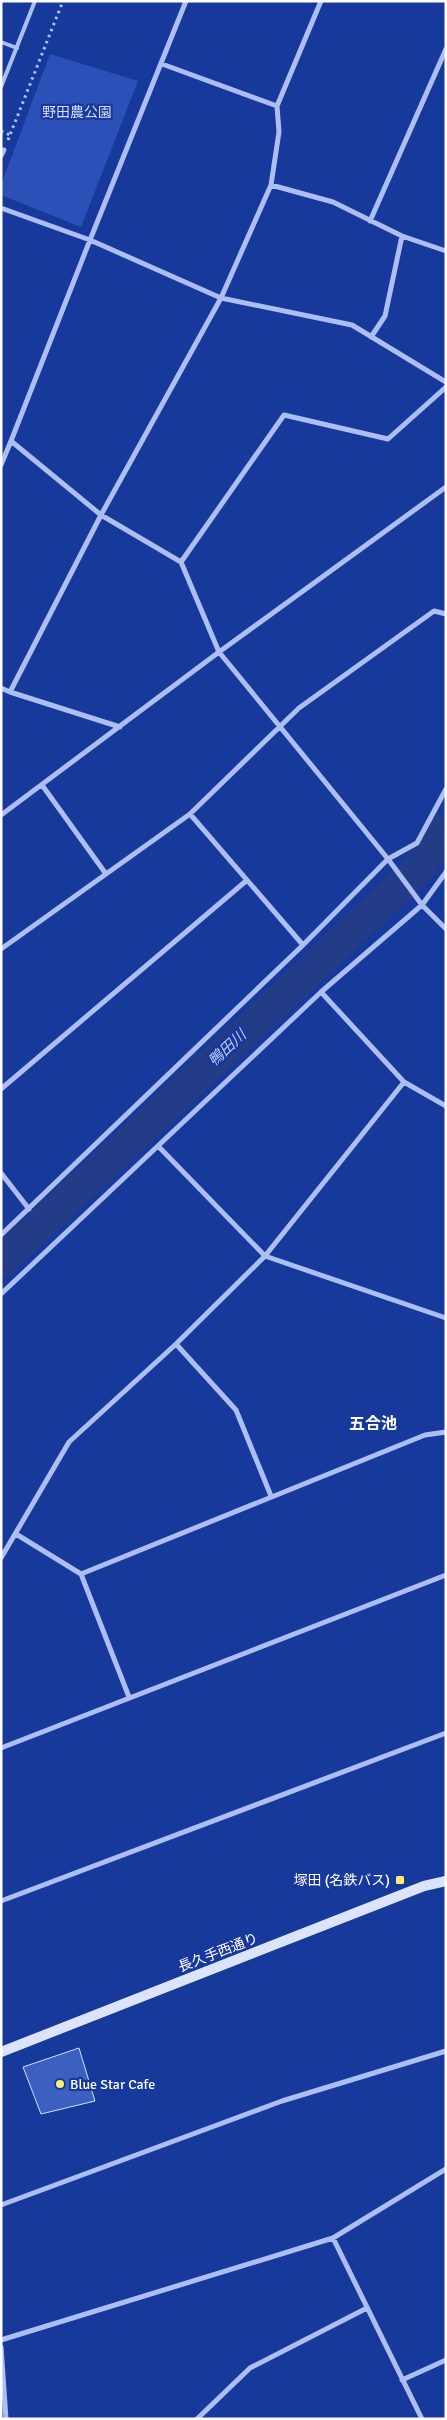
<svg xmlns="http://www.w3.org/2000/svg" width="447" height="2420" viewBox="0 0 447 2420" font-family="Signika,'Noto Sans JP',sans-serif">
<rect width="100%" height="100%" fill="#17399b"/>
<!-- green -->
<path fill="#2b51b8" d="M50,54L138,81L81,227L1,195V185Z"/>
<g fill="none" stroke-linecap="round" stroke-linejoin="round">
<!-- river -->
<path stroke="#233c87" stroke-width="32" d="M1,1262L419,868L446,828"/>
</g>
<!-- building -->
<path fill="#3c5fc0" stroke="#d4dffc" d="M79,2048L95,2101L41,2114L23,2067Z"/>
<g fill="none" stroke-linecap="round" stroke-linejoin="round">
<!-- path -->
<path stroke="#adbff2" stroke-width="3" stroke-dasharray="2.5 4" stroke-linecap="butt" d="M1,131L10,135
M8,140L63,1"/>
<!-- lane -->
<path stroke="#adbff2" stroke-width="4" d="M1,42L17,48
M1,87L35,1"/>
<!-- street -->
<path stroke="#adbff2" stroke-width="5" d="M321,1L277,106L279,132L271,185L221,298L352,325L446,382
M162,64L277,106
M1,150H4L1,156
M271,185L333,202L402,236L446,251
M1,208L90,240L186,1
M370,221L446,49
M371,337L385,316L402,236
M1,465L11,441L90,240L221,298L101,515L11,441
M181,562L284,415L388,439L446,387
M1,688L10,692L101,515L181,562L219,652L446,487
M10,692L120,727
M42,785L106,874
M190,814L299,708L434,611L446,614
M1,815L219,652L388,859L422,905L446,872
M1,949L190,814L303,945
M321,992L404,1082L446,1106
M1,1089L246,881
M158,1146L265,1256L446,1318
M1,1173L29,1209
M1,1235L303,945L388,859L417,843L446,789
M1,1294L321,992L422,905L446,929
M176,1344L236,1410L271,1496
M16,1534L81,1574L129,1697
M1,1558L69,1442L176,1344L265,1256L404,1082
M81,1574L425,1435L446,1432
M1,1748L446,1575
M1,1901L446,1733
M1,2205L282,2101L446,2051
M333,2238L422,2419
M1,2340L333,2238L446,2169
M1,2347L6,2419
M402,2380L446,2360
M197,2419L250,2368L367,2308"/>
<!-- secondary -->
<path stroke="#dce4fc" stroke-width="10" d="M1,2052L424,1886L446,1881"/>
</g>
<!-- markers -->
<g fill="#ffef6e" stroke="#17399b" stroke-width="2">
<rect x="395" y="1875" width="10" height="10" rx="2.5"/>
<circle cx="60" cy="2084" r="5"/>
</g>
<g text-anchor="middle" stroke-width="4.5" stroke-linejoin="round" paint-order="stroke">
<!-- park labels -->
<g font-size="14" fill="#d4dffc" stroke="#17399b">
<text x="77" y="117">野田農公園</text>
</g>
<!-- poi labels -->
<g font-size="14" fill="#fff" stroke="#17399b" text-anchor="end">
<text x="390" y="1885">塚田 (名鉄バス)</text>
<text x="70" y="2089" text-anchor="start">Blue Star Cafe</text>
</g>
<!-- street labels -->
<g font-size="14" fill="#fff" stroke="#17399b">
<text transform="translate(218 1952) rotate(-21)" y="5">長久手西通り</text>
</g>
<!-- water labels -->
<g font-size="15" font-style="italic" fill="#b9cbf8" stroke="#17399b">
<text transform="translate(227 1048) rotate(-43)" y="5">鴨田川</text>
</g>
<!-- quarter labels -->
<g font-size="16" font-weight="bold" fill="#fff" stroke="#17399b">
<text x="373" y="1429">五合池</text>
</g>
</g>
<!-- border -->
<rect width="447" height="2420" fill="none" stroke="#ffffff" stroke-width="5"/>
</svg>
